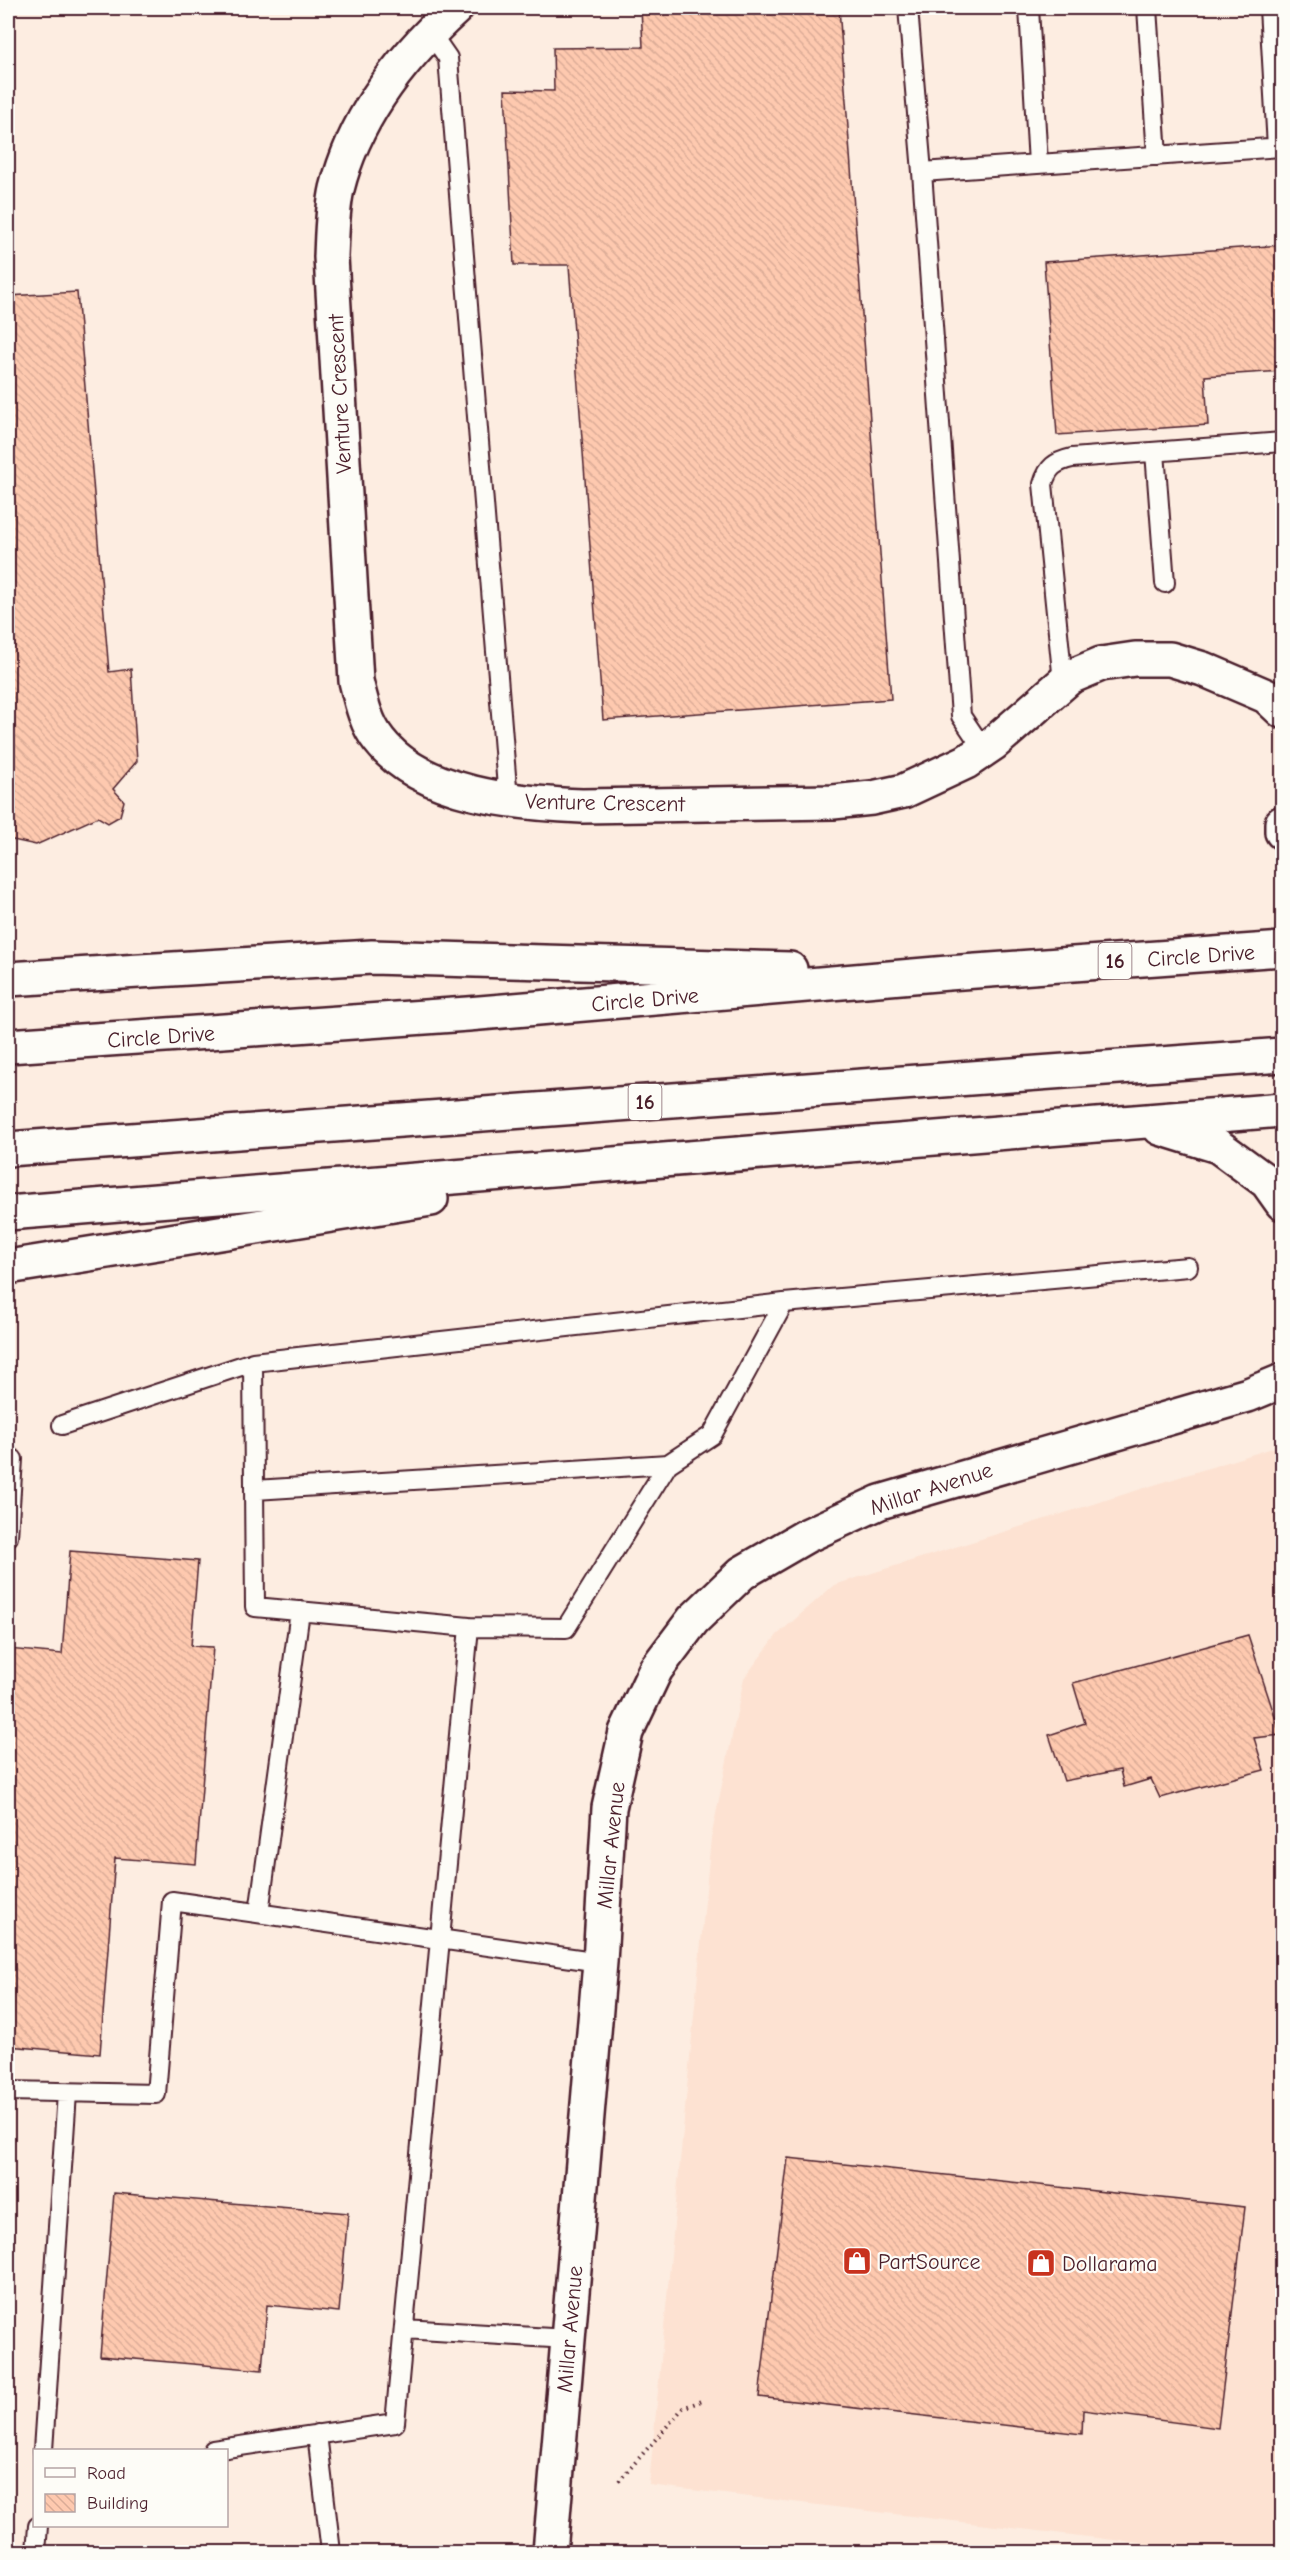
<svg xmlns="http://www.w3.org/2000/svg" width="1290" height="2560" viewBox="0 0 1290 2560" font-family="'Comic Neue',sans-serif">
<defs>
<pattern id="building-back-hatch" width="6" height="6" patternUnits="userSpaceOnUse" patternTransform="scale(1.5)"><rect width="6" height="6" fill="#fec9af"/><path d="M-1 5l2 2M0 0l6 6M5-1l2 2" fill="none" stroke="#dbac97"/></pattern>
</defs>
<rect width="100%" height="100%" fill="#fdede1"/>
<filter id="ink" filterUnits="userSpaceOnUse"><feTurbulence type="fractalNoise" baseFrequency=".0167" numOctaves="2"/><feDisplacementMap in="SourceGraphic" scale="12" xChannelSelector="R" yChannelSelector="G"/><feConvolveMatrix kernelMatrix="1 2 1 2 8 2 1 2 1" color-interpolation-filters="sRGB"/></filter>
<g filter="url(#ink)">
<!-- built -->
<path fill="#fde2d2" d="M1282,1445V2552H1215L649,2485L711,1838L744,1678L777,1635L834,1585Z"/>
<!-- building -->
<path fill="url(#building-back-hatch)" stroke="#4a1f2b" stroke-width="1.5" d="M641,8H839L891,699L603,720L569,265H514L505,90L554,91L553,48L643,47Z
M1282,245V371L1205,376L1208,425L1057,435L1044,262Z
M77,292L109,672L131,669L137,761L113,789L124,801L120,816L108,823L98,817L36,845L8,839V296Z
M70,1551L198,1561L191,1646L213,1647L196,1864L115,1858L100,2054L8,2046V1649L62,1654Z
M1248,1635L1281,1735L1254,1738L1264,1770L1160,1798L1151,1779L1124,1787L1120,1770L1064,1781L1049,1735L1085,1723L1073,1683Z
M788,2158L1245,2207L1218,2428L1083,2410L1082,2434L759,2397Z
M114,2193L348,2213L339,2312L267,2305L262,2370L100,2356Z"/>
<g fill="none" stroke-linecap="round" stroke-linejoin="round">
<!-- lane casing -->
<g stroke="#4a1f2b" stroke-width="22">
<path id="lane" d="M908,8L922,172
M1029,8L1038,164
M1147,8L1157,156
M1269,8L1277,147
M430,32L448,58L508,800
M1155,452L1165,583
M1063,682L1043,484C1048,467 1055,462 1072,458L1282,442
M984,750L961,716L922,172L1282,147
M253,1362L784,1303
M62,1425L253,1362L255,1607L469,1627L395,2423L213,2450
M8,1461L13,1459L8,1537
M668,1464L712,1435L784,1303L1188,1267
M255,1490L668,1464L566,1628L469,1627
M259,1913L300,1611
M8,2091L156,2094L172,1901L600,1962
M404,2329L568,2339
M317,2434L331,2552
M43,2450L67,2093
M36,2552L38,2526"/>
</g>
<!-- street casing -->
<g stroke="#4a1f2b" stroke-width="38">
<path id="street" d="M456,8C402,57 355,116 337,189C332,211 332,235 331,257L356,681C361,701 366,724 379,740C422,796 518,803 582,806L833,802L872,798L904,791L966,762L994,743L1070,677L1101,664L1135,659H1170L1203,669L1266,696L1282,711
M1282,823V832"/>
</g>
<!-- secondary casing -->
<g stroke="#4a1f2b" stroke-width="38">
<path id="secondary" d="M550,2552L600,1962L609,1808L626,1732L656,1669L693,1620L742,1573L806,1536L880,1502L1248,1395L1282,1381"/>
</g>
<!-- highway casing -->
<g stroke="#4a1f2b" stroke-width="38">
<path id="highway" d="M8,979L372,957L790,969
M8,1046L468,1014L948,973L1282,949
M1160,1128L1218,1146L1267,1182L1282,1203
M8,1149L1282,1055
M8,1213L1282,1110
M8,1267L431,1199"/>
</g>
<!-- path -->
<path stroke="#4a1f2b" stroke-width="4" stroke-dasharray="1.5 4.5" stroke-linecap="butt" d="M619,2481L683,2408L701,2401"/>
<!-- lane -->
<use href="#lane" stroke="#fdfcf7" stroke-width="18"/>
<!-- street -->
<use href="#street" stroke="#fdfcf7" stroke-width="33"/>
<!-- secondary -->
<use href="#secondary" stroke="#fdfcf7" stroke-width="33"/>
<!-- highway -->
<use href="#highway" stroke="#fdfcf7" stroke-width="33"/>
</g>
</g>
<!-- icons -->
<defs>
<g id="shop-square" transform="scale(1.5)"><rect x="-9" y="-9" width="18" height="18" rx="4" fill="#c8321e" stroke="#fdfcf7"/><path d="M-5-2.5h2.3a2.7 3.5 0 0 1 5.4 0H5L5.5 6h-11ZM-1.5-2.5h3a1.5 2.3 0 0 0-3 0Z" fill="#fff"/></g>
</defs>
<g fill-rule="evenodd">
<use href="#shop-square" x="857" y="2261"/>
<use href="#shop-square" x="1041" y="2263"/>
</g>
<g text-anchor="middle" stroke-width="4.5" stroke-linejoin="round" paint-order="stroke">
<!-- shield labels -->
<g fill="#fdfcf7" stroke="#806168" stroke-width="1.5">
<rect x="1098.5" y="943" width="33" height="36" rx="4.5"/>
<rect x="628.5" y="1084" width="33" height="36" rx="4.5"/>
</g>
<g font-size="21" font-weight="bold" fill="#4a1f2b">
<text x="1115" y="968">16</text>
<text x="645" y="1109">16</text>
</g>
<!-- street labels -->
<g font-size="22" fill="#4a1f2b" stroke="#fdfcf7">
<text transform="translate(339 394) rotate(-93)" y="8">Venture Crescent</text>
<text transform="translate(605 802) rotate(1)" y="8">Venture Crescent</text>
<text transform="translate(1201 955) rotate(-4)" y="8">Circle Drive</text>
<text transform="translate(645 999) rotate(-5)" y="8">Circle Drive</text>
<text transform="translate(161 1036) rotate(-4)" y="8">Circle Drive</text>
<text transform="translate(931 1488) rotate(-18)" y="8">Millar Avenue</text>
<text transform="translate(610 1845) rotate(-84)" y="8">Millar Avenue</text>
<text transform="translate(569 2329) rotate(-85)" y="8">Millar Avenue</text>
</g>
<!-- poi labels -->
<g font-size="22" fill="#4a1f2b" stroke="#fdfcf7" text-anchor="start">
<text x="878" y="2269">PartSource</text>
<text x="1062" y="2271">Dollarama</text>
</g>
</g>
<!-- margin -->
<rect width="1290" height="2560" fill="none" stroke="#fdfcf7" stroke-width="30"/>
<rect x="15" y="15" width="1260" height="2530" fill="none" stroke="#4a1f2b" stroke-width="2" filter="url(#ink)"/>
<!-- legend -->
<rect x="33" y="2449" width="195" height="78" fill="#fdfcf7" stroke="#b5a4a5" stroke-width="1.5"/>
<rect x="45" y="2468" width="30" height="9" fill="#fdfcf7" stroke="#b5a4a5" stroke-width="1.5"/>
<text x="87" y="2479" font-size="18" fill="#4a1f2b">Road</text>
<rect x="45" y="2494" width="30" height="18" fill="url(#building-back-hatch)" stroke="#b5a4a5" stroke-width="1.5"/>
<text x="87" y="2509" font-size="18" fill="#4a1f2b">Building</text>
</svg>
